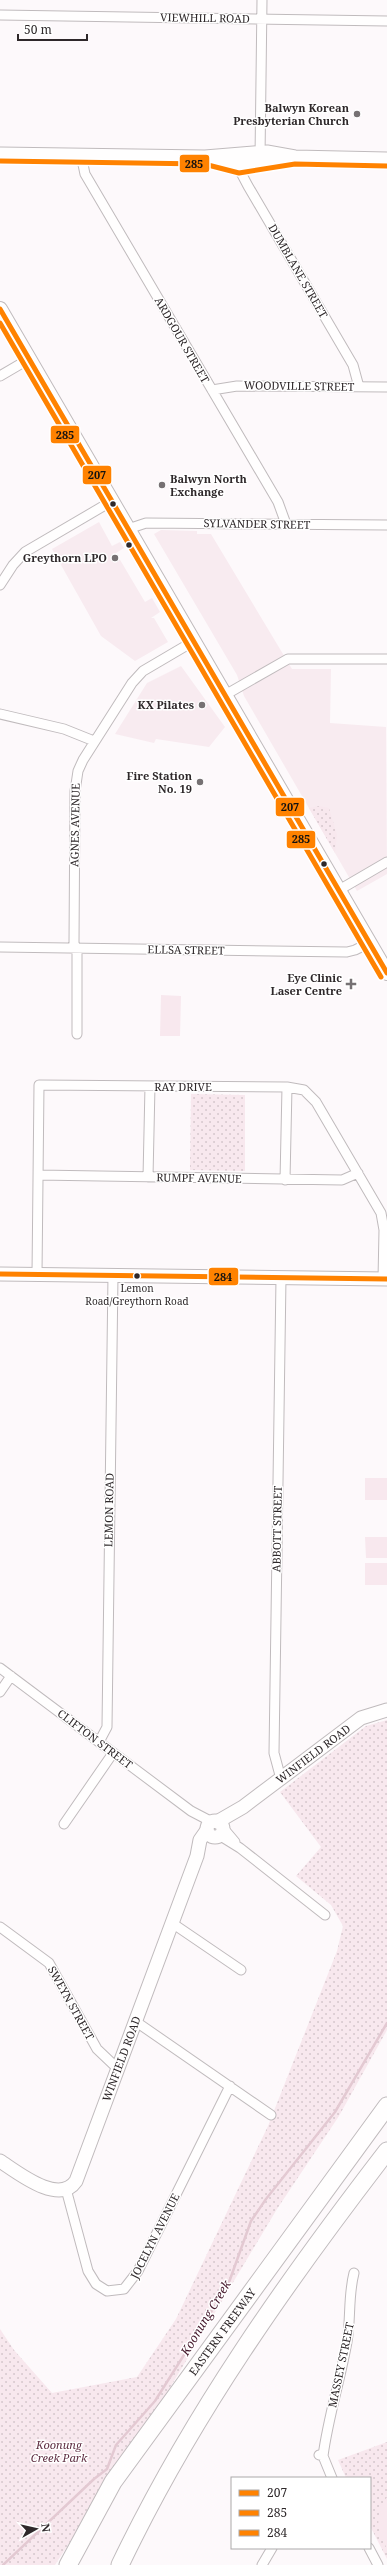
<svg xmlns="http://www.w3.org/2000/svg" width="387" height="2565" viewBox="0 0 387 2565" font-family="'Noto Serif',serif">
<defs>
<pattern id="green-dots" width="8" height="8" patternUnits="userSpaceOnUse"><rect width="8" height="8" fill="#f8e8ee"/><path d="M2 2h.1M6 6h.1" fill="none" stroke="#d5c7cc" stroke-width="1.8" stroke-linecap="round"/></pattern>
</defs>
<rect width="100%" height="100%" fill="#fdf9fb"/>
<!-- built -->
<path fill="#f8ebf0" d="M99,522L112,546L120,542L124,548L116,553L145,602L152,598L160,612L151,618H154L168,642L135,661L101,636L52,549Z
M161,530L197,531V534H211L292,669H331L330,723L386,727L387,874L357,891L244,696L237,675L154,534Z
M181,666L225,727L209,747L156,739L154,743L115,734L147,683Z"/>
<!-- green -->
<path fill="url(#green-dots)" d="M319,806L329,808L337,835L335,853L309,808Z
M191,1094L245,1095V1171L190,1170Z
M387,1720V2030L339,2116L277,2209L165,2396L55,2565H0V2329L14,2350L52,2393L137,2377L176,2319L268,2126L337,1951L343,1926L331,1905L296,1876L321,1847L280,1792L366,1726Z
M387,2442V2559L370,2526V2478H346L338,2460Z"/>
<!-- pitch -->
<path fill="#f8e8ee" d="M161,995L181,996L180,1036H160Z
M365,1478H387V1500H365Z
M365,1537H387V1558H366Z
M365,1563H387V1585H365Z
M387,2497V2549C377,2527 374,2519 387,2497Z"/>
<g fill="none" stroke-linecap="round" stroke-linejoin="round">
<!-- stream -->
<path stroke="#e3c9d2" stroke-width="2.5" d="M3,2565L94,2479L107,2469L116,2445L155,2401L228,2285L251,2221L266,2199L335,2112L387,2023"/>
<!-- street casing -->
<g stroke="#c0bbbd" stroke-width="11">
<path id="street" d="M0,15L387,21
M81,155L85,174L278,502L286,524
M260,157L262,0
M238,160L239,169L248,186L353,365L359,387
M0,376L29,359
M212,390L237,386L387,387
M128,529L146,523L387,525
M0,585L13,565L25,552L112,501
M225,695L288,659H387
M0,714L64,729L94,741
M339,890L387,862
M0,947L347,952L355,950L369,943
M77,1034V953L74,943L75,791L78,771L83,760L132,683L143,671L194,641
M38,1175L342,1180L358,1173
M148,1177L150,1086
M285,1180L287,1087
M37,1274L39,1085L287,1087L304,1090L316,1102L381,1213L384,1230L383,1279
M0,1668L191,1811L214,1823
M0,1692L11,1676
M99,1742L107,1727L113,1275
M281,1779L274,1753L281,1278
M64,1824L113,1753
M224,1829L235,1842
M219,1835L240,1848L325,1915
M172,1923L241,1970
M0,1927L49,1963L97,2049L118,2069
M135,2021L271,2115
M66,2189L88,2271L96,2284L107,2291L124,2289L138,2271L230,2086
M319,2455L323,2456L332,2478
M323,2456C328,2418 340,2381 347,2342C351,2319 348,2296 354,2273
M369,2548L378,2565
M262,2565L272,2548"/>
</g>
<!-- secondary casing -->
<g stroke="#c0bbbd" stroke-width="15">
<g id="secondary">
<path d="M0,154L205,157L267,152L295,157L387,159"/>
<path d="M216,161L244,166L287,159"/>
<path d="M0,1274L387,1279"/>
<circle cx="215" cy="1829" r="8"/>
<path id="s1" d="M217,1822L243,1807L361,1718L387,1710"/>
<path id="s2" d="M0,2161C17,2172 59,2206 76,2181L197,1856L200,1840L207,1830"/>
</g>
</g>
<!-- primary casing -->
<g stroke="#c0bbbd" stroke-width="16">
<path id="primary" d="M0,309L387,973"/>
</g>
<!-- highway casing -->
<g stroke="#c0bbbd" stroke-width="19">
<g id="highway">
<path id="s3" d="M68,2565L113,2482L387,2106"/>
<path d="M120,2565C191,2416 287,2281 387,2151"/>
</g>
</g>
<!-- street -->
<use href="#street" stroke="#fffefe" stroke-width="9"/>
<!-- secondary -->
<use href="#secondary" stroke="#fffefe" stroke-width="13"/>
<!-- primary -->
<use href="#primary" stroke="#fffefe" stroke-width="14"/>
<!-- highway -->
<use href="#highway" stroke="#fffefe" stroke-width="17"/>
<!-- bus-1 casing -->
<g stroke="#fff" stroke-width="8">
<path id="bus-1" d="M0,309L387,973"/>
</g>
<!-- bus-2 casing -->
<g stroke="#fff" stroke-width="8">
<path id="bus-2" d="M0,161L204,164L239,173L295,164L387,166
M0,323L381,977"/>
</g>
<!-- bus-3 casing -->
<g stroke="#fff" stroke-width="8">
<path id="bus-3" d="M0,1274L387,1279"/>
</g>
<!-- bus-1 -->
<use href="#bus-1" stroke="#ff8200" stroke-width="5"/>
<!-- bus-2 -->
<use href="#bus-2" stroke="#ff8200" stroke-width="5"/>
<!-- bus-3 -->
<use href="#bus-3" stroke="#ff8200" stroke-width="5"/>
</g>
<!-- markers -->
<g fill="#767173" stroke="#fff" stroke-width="1.5">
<circle cx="357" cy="114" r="4"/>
<circle cx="162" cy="485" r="4"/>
<circle cx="115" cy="558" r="4"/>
<circle cx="202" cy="705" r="4"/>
<circle cx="200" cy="782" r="4"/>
<path d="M349 978h4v4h4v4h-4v4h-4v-4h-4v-4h4z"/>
</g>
<g fill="#2e282a" stroke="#fff" stroke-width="1.5">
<circle cx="113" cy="504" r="3.5"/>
<circle cx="129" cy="545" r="3.5"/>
<circle cx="324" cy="864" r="3.5"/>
<circle cx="137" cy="1276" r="3.5"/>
</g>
<g text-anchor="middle" stroke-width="3" stroke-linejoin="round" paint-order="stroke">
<!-- bus labels -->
<g font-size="10" fill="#2e282a" stroke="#fff">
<text x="137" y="1292">Lemon<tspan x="137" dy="13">Road/Greythorn Road</tspan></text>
</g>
<!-- street labels -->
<g font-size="11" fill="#2e282a" stroke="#fff">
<text transform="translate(205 18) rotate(1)" y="4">VIEWHILL ROAD</text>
<text transform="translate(298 271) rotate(60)" y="4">DUMBLANE STREET</text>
<text transform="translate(182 340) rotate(60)" y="4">ARDGOUR STREET</text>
<text transform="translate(299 386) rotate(1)" y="4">WOODVILLE STREET</text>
<text transform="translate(257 524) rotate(1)" y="4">SYLVANDER STREET</text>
<text transform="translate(75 825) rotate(-89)" y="4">AGNES AVENUE</text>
<text transform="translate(186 950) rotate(1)" y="4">ELLSA STREET</text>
<text x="183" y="1091">RAY DRIVE</text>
<text transform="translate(199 1178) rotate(1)" y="4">RUMPF AVENUE</text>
<text transform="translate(109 1510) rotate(-89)" y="4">LEMON ROAD</text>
<text transform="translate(277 1529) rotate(-89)" y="4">ABBOTT STREET</text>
<text transform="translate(95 1739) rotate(37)" y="4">CLIFTON STREET</text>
<text dy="4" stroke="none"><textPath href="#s1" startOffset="118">WINFIELD ROAD</textPath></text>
<text transform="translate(71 2003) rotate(61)" y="4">SWEYN STREET</text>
<text dy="4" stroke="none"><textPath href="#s2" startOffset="217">WINFIELD ROAD</textPath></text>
<text transform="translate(155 2236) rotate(-63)" y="4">JOCELYN AVENUE</text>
<text dy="4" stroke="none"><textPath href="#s3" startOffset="280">EASTERN FREEWAY</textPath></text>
<text transform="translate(341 2365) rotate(-78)" y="4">MASSEY STREET</text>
</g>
<!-- poi labels -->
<g font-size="11" font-weight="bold" fill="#2e282a" stroke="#fff" text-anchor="end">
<text x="349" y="112">Balwyn Korean<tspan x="349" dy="13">Presbyterian Church</tspan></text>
<text x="170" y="483" text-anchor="start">Balwyn North<tspan x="170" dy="13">Exchange</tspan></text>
<text x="107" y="562">Greythorn LPO</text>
<text x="194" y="709">KX Pilates</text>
<text x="192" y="780">Fire Station<tspan x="192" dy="13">No. 19</tspan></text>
<text x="342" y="982">Eye Clinic<tspan x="342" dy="13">Laser Centre</tspan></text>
</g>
<!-- park labels -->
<g font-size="11" font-style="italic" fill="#5e2e42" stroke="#fff">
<text x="59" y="2449">Koonung<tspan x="59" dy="13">Creek Park</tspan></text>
</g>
<!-- water labels -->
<g font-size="12" font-style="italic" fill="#45182c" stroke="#fff">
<text transform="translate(206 2318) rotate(-59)" y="4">Koonung Creek</text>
</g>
</g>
<g stroke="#fff" stroke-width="1.5">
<rect x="179" y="154" width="31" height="19" rx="4" fill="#ff8200"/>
<rect x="50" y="425" width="30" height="19" rx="4" fill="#ff8200"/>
<rect x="82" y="465" width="30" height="20" rx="4" fill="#ff8200"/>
<rect x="275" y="797" width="30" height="20" rx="4" fill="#ff8200"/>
<rect x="286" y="830" width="30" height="19" rx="4" fill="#ff8200"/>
<rect x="208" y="1267" width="31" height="19" rx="4" fill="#ff8200"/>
</g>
<g font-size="11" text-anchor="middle" font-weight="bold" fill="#111">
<text x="194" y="168">285</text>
<text x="65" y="439">285</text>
<text x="97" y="479">207</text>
<text x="290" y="811">207</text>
<text x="301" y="843">285</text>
<text x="223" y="1281">284</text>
</g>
<!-- legend -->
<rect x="231" y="2477" width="140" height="72" fill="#ffffff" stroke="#aba9aa"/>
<rect x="239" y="2490" width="20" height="6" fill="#ff8200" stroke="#aba9aa"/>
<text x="267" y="2497" font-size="12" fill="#2e282a">207</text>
<rect x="239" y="2510" width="20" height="6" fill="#ff8200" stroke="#aba9aa"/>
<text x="267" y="2517" font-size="12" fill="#2e282a">285</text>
<rect x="239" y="2530" width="20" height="6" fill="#ff8200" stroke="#aba9aa"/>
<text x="267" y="2537" font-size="12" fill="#2e282a">284</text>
<!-- north arrow -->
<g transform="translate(36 2529) rotate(82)" stroke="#ffffff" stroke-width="3" paint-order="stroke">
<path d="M0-3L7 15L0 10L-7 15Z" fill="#2e282a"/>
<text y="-6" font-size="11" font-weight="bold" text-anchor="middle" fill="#2e282a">N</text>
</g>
<!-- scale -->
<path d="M18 34v6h69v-6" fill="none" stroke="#2e282a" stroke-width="2"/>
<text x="24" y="34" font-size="12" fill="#2e282a" stroke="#ffffff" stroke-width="3" paint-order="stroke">50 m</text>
</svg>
